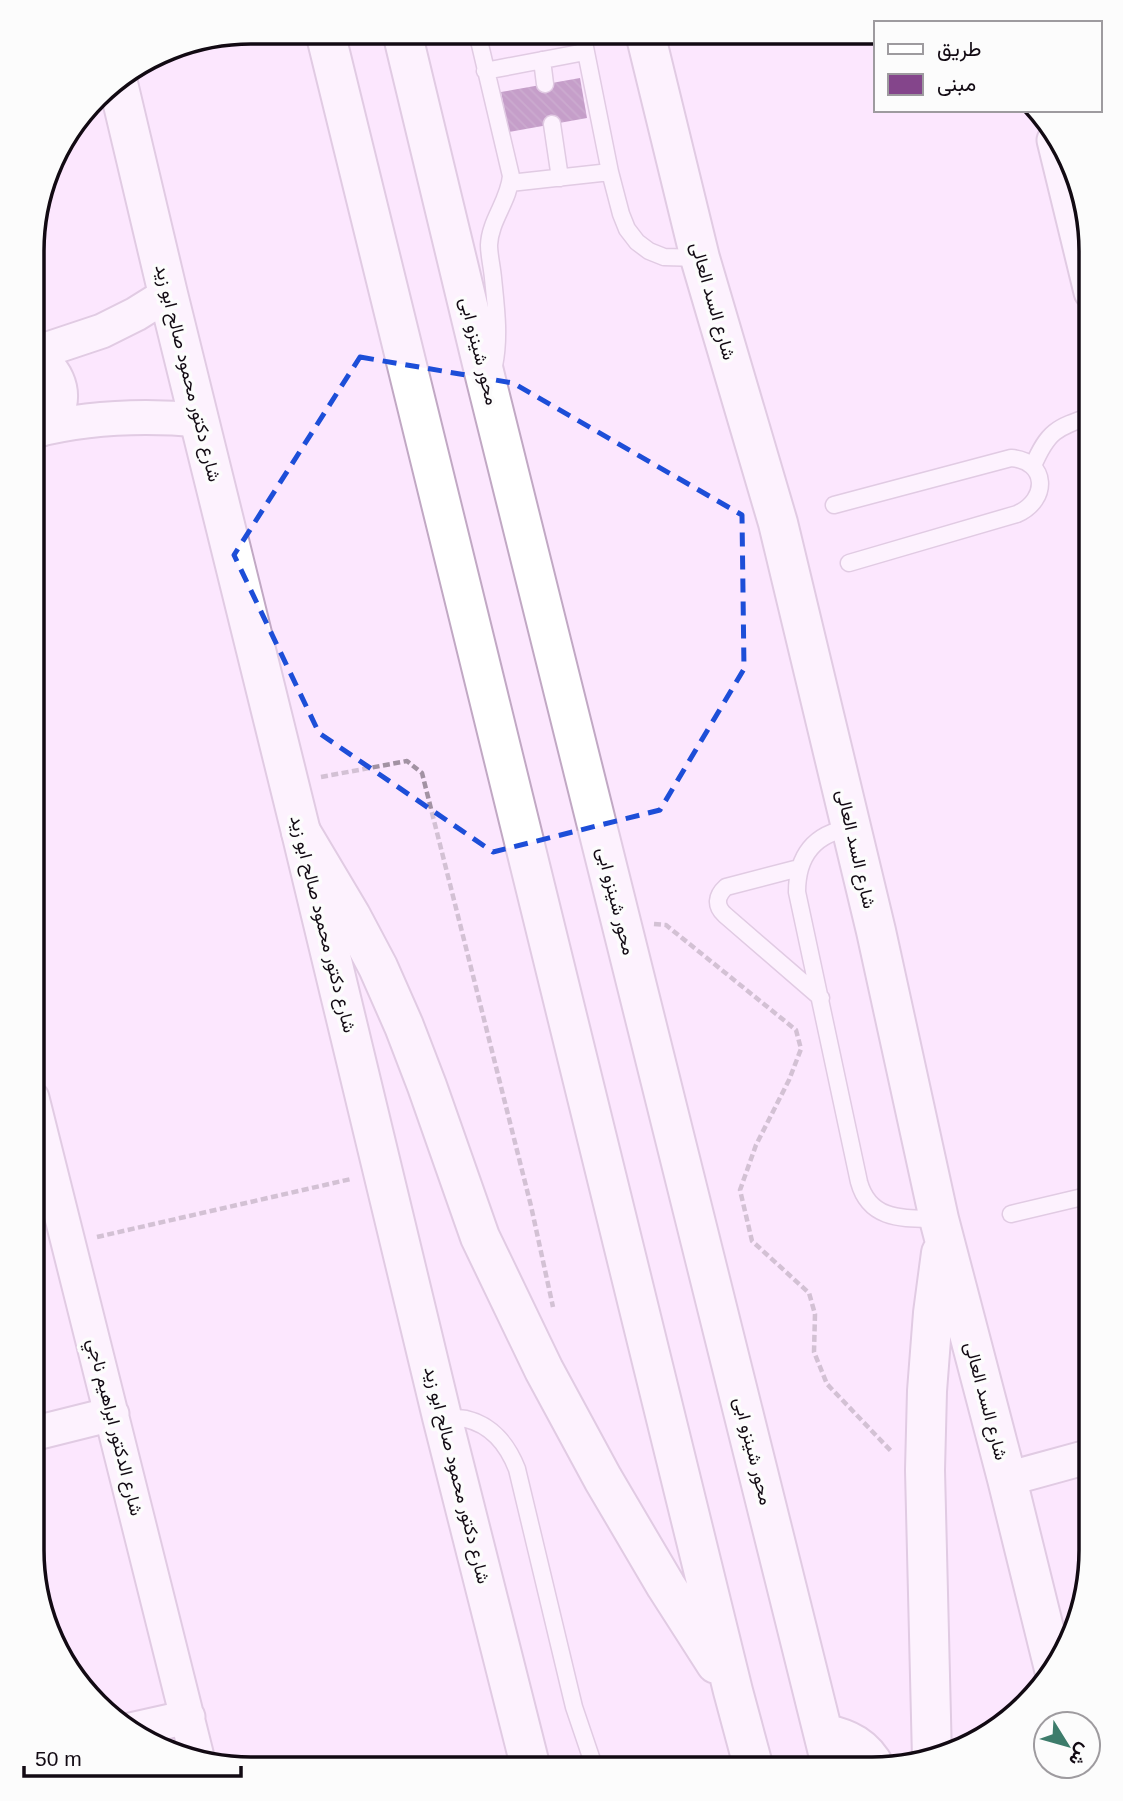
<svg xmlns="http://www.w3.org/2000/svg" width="1123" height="1801" viewBox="0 0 1123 1801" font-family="Arial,Vazirmatn,sans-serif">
<defs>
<pattern id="building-back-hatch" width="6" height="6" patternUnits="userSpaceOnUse" patternTransform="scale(1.75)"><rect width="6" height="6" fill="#84458b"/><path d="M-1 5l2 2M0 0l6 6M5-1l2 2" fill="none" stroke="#916196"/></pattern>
</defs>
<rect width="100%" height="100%" fill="#fce7fe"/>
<!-- building -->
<path fill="url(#building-back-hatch)" d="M580,78L587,118L509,132L501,92Z"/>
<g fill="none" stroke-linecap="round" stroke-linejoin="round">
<!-- service casing -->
<g stroke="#c1a8c4" stroke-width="19">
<path id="service" d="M477,32L511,176C509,201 490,220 489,245C489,255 492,267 493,278C496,308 500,336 494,366
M582,32L610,172L621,214L627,229L637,242L649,251L664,257L700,258
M542,60L545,84
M485,71L585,52
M552,124L560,178
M510,183L610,172
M1033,466C1048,431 1056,428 1091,416
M834,505L1011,458C1048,461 1049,500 1017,514L849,563
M851,828C814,833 797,856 797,892L859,1182C870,1222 905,1218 939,1219
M799,868L726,887C716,896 715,906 725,915L821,998
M1011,1214L1091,1195
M443,1418C451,1418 459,1418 466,1419C492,1425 508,1446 517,1469L574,1707L595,1769"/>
</g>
<!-- minor casing -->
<g stroke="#c1a8c4" stroke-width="37">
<path id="minor" d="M1054,140L1091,292
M33,354L102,331L136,314L168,294
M33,358C55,365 67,391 57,412C54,419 48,424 42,429
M33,431C87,417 144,415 200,420
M32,1098L197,1757
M32,1434L112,1414
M1007,1479L1091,1456
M130,1730L188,1717"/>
</g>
<!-- tertiary casing -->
<g stroke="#c1a8c4" stroke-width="42">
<path id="tertiary" d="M645,33L700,258L778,523L876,931L939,1219L1007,1479L1054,1669
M117,79L168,294L301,832L442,1417L531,1769
M932,1758L925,1470L927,1391L933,1313L941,1253"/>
</g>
<!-- primary casing -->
<g stroke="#c1a8c4" stroke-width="42">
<path id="primary" d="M325,32L733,1691L754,1769
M402,32L486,380L832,1769
M301,832L351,916L378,967L404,1026L427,1086L480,1237L544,1370L603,1479L666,1586L716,1664
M824,1734C848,1738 865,1747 876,1769"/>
</g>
<!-- path -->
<path stroke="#a292a3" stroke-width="4.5" stroke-dasharray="7 3.5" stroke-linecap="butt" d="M321,777L407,761L422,773L531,1206L553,1307
M654,924L666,925L796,1030L801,1049L789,1080L756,1145L740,1190L752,1241L809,1293L815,1314L814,1352L827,1384L891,1451
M97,1237L351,1179"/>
<!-- service -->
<use href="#service" stroke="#fff" stroke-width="16"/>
<!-- minor -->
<use href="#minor" stroke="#fff" stroke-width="33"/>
<!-- tertiary -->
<use href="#tertiary" stroke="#fff" stroke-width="38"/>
<!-- primary -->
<use href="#primary" stroke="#fff" stroke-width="38"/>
</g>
<!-- marked area -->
<path d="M0 0H1123V1801H0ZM360,357L513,383L742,515L744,669L660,810L493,852L319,733L234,555Z" fill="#fce7fe" fill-opacity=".55" fill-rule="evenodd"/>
<path fill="none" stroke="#1d4ed8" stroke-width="5" stroke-dasharray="14 9" stroke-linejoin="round" d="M360,357L513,383L742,515L744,669L660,810L493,852L319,733L234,555Z"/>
<g text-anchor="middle" stroke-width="7" stroke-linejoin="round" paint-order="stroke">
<!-- street labels -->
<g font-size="18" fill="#120a13" stroke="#fcfcfc">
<text transform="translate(713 301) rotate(74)" y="6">شارع السد العالى</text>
<text transform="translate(479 351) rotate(76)" y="6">محور شينزو ابى</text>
<text transform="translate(188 373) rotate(76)" y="6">شارع دكتور محمود صالح ابو زيد</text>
<text transform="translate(856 849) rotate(77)" y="6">شارع السد العالى</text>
<text transform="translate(616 901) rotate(76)" y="6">محور شينزو ابى</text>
<text transform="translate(323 924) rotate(76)" y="6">شارع دكتور محمود صالح ابو زيد</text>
<text transform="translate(986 1401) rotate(75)" y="6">شارع السد العالى</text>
<text transform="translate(115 1427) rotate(76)" y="6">شارع الدكتور ابراهيم ناجي</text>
<text transform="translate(753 1451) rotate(76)" y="6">محور شينزو ابى</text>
<text transform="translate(457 1475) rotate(76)" y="6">شارع دكتور محمود صالح ابو زيد</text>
</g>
</g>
<!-- crop -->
<path d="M0 0H1123V1801H0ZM251 44H872A207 207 0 0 1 1079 251V1550A207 207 0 0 1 872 1757H251A207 207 0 0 1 44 1550V251A207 207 0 0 1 251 44Z" fill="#fcfcfc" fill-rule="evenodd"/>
<path fill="none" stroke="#120a13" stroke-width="3.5" d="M251 44H872A207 207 0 0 1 1079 251V1550A207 207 0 0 1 872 1757H251A207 207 0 0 1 44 1550V251A207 207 0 0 1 251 44Z"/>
<!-- legend -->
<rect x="874" y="21" width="228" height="91" fill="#fcfcfc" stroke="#9e9b9f" stroke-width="2"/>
<rect x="888" y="44" width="35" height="10" fill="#ffffff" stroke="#9e9b9f" stroke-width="2"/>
<text x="937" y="56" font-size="21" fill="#120a13">طريق</text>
<rect x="888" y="74" width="35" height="21" fill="#84458b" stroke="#9e9b9f" stroke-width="2"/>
<text x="937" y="91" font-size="21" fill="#120a13">مبنى</text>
<!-- north arrow -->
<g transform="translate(1067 1745) rotate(127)"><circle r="33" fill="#fcfcfc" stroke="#9e9b9f" stroke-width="2"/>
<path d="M0-5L12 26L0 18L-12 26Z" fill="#3d7c6b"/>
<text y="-10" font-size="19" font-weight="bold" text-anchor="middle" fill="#120a13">ش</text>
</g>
<!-- scale -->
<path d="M24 1766v10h217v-10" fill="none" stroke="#120a13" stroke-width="3.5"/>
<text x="35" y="1766" font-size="21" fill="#120a13" stroke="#fcfcfc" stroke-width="5" paint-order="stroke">50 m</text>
</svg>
